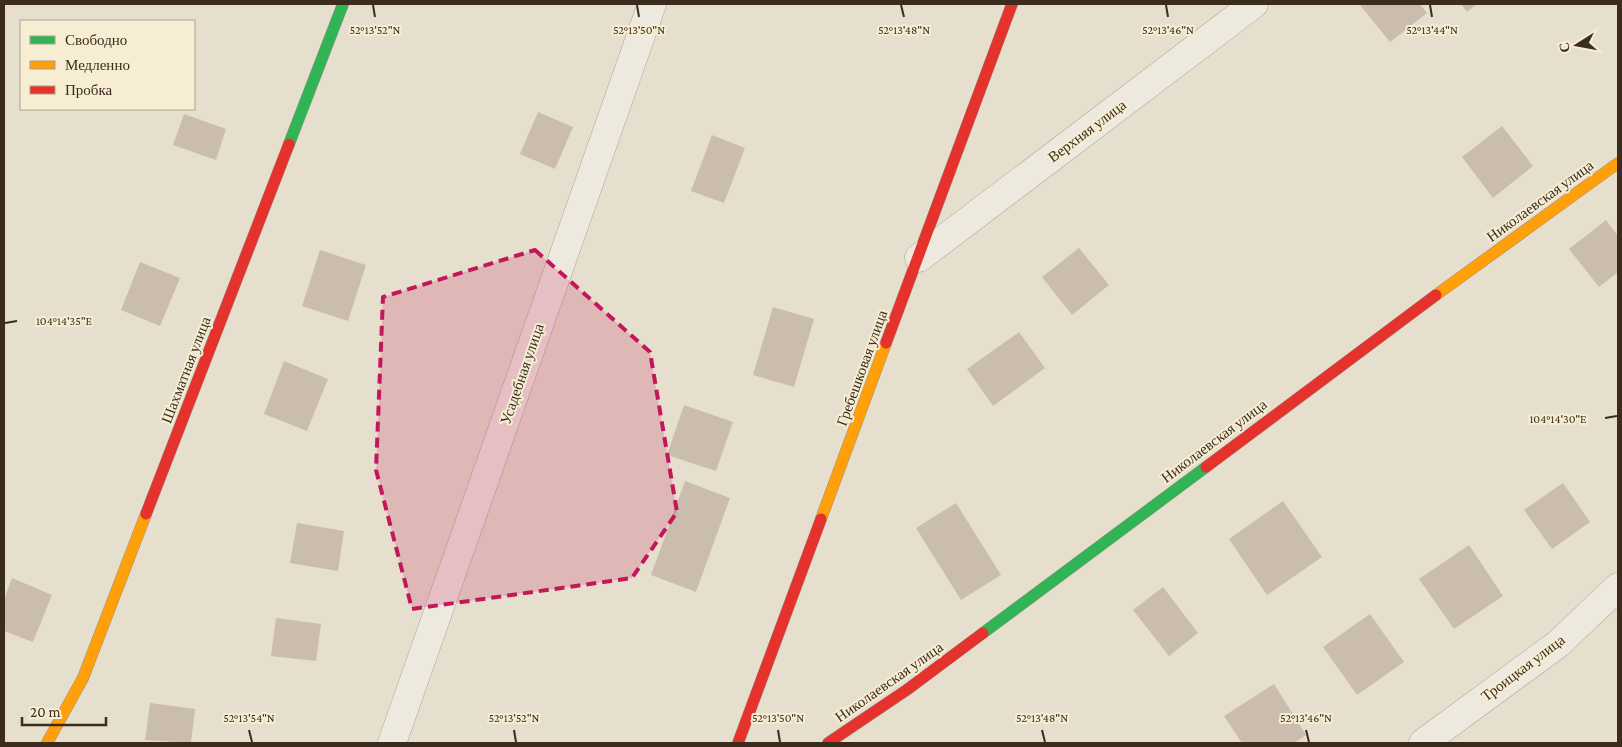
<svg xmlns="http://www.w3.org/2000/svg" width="1622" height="747" viewBox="0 0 1622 747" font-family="'Crimson Pro',serif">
<rect width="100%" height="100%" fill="#e6dfce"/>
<!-- building -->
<path fill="#cabdae" d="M1362,4H1420L1427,13L1390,42L1360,5Z
M1461,4H1477L1467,12Z
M538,112L573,127L555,169L520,154Z
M184,114L226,129L216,160L173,145Z
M1502,126L1533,166L1493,198L1462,157Z
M712,135L745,148L724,203L691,191Z
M1606,220L1618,236V272L1599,287L1569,249Z
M1079,248L1109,285L1072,315L1042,277Z
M320,250L366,265L348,321L302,306Z
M140,262L180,278L160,326L121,310Z
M773,307L814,319L794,387L753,375Z
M1019,332L1045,368L993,406L967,369Z
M284,361L328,379L307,431L264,414Z
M684,405L733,422L716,471L667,455Z
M685,481L730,498L696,592L651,575Z
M1563,483L1590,522L1552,549L1524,510Z
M1283,501L1322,557L1267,595L1229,539Z
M956,503L1001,575L961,600L916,528Z
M297,523L344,531L338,571L290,563Z
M1469,545L1503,596L1454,629L1419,579Z
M12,578L52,595L33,642L4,631V600Z
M1163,587L1198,633L1169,656L1133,610Z
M1370,614L1404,662L1357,695L1323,647Z
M276,618L321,624L316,661L271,656Z
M1274,684L1306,735L1294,743H1242L1224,716Z
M150,703L195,709L191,743L145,740Z"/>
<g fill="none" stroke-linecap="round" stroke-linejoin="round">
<!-- street casing -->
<g stroke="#aba497" stroke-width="29">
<path id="street" d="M919,258L1254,4
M392,743L652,4
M1423,743L1558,644L1618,587"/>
</g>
<!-- fast casing -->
<g stroke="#9b9386" stroke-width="12">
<path id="fast" d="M289,144L343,4
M983,633L1206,467"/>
</g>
<!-- slow casing -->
<g stroke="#9b9386" stroke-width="12">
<path id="slow" d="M1436,295L1618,163
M821,519L886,343
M47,743L83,678L146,514"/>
</g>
<!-- jam casing -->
<g stroke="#9b9386" stroke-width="12">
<path id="jam" d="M886,343L1012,4
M1206,467L1436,295
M146,514L289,144
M738,743L821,519
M828,743L908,689L983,633"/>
</g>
<!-- street -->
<use href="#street" stroke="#eee9df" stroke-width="28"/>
<!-- fast -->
<use href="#fast" stroke="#30b455" stroke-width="11"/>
<!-- slow -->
<use href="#slow" stroke="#ff9f0a" stroke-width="11"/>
<!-- jam -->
<use href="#jam" stroke="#e5322d" stroke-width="11"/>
</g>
<!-- marked area -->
<path fill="#c2185b" fill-opacity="0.2" stroke="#c2185b" stroke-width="4" stroke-dasharray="10 6" stroke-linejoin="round" d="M535,250L650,352L677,512L632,578L412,609L376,470L383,297Z"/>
<!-- ticks -->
<path fill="none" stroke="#3b2c1e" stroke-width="2" d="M373,5L375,17M637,5L639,17M901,5L904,17M1166,5L1168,17M1430,5L1432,17M5,323L17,321M1605,418L1617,416M249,730L252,742M514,730L516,742M778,730L780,742M1042,730L1045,742M1306,730L1309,742"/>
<g text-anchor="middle" stroke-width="4" stroke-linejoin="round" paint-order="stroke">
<!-- street labels -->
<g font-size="15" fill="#3b2c1e" stroke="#f7edd3">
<text transform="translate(1087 131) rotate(-37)" y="5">Верхняя улица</text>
<text transform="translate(1540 201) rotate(-36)" y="5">Николаевская улица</text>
<text transform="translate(862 368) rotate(-70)" y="5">Гребешковая улица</text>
<text transform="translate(186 370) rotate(-69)" y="5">Шахматная улица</text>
<text transform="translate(522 374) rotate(-71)" y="5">Усадебная улица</text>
<text transform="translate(1214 441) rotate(-37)" y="5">Николаевская улица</text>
<text transform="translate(1523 668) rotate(-37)" y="5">Троицкая улица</text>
<text transform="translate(889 682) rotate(-35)" y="5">Николаевская улица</text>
</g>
</g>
<g font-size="12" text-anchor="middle" fill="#3b2c1e" stroke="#f7edd3" stroke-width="4" stroke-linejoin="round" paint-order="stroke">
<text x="375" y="34">52°13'52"N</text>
<text x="639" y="34">52°13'50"N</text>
<text x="904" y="34">52°13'48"N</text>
<text x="1168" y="34">52°13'46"N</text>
<text x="1432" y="34">52°13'44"N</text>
<text x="64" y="325">104°14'35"E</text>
<text x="1558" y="423">104°14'30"E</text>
<text x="249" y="722">52°13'54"N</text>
<text x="514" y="722">52°13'52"N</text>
<text x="778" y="722">52°13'50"N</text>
<text x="1042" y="722">52°13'48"N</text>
<text x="1306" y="722">52°13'46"N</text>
</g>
<!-- border -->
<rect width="1622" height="747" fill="none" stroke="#3b2c1e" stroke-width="10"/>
<!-- legend -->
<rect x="20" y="20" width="175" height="90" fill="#f7edd3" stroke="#aca08b"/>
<rect x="30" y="36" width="25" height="8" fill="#30b455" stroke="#aca08b"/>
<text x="65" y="45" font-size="15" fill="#3b2c1e">Свободно</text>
<rect x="30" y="61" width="25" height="8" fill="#ff9f0a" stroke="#aca08b"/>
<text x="65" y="70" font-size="15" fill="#3b2c1e">Медленно</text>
<rect x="30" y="86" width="25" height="8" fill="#e5322d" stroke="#aca08b"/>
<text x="65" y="95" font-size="15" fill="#3b2c1e">Пробка</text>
<!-- north arrow -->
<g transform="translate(1577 45) rotate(259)" stroke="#f7edd3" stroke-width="4" paint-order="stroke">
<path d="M0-4L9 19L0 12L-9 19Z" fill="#3b2c1e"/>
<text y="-8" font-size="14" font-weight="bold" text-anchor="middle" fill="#3b2c1e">С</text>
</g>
<!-- scale -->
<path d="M22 717v8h84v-8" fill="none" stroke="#3b2c1e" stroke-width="2.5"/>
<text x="30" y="717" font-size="15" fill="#3b2c1e" stroke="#f7edd3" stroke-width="4" paint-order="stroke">20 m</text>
</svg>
